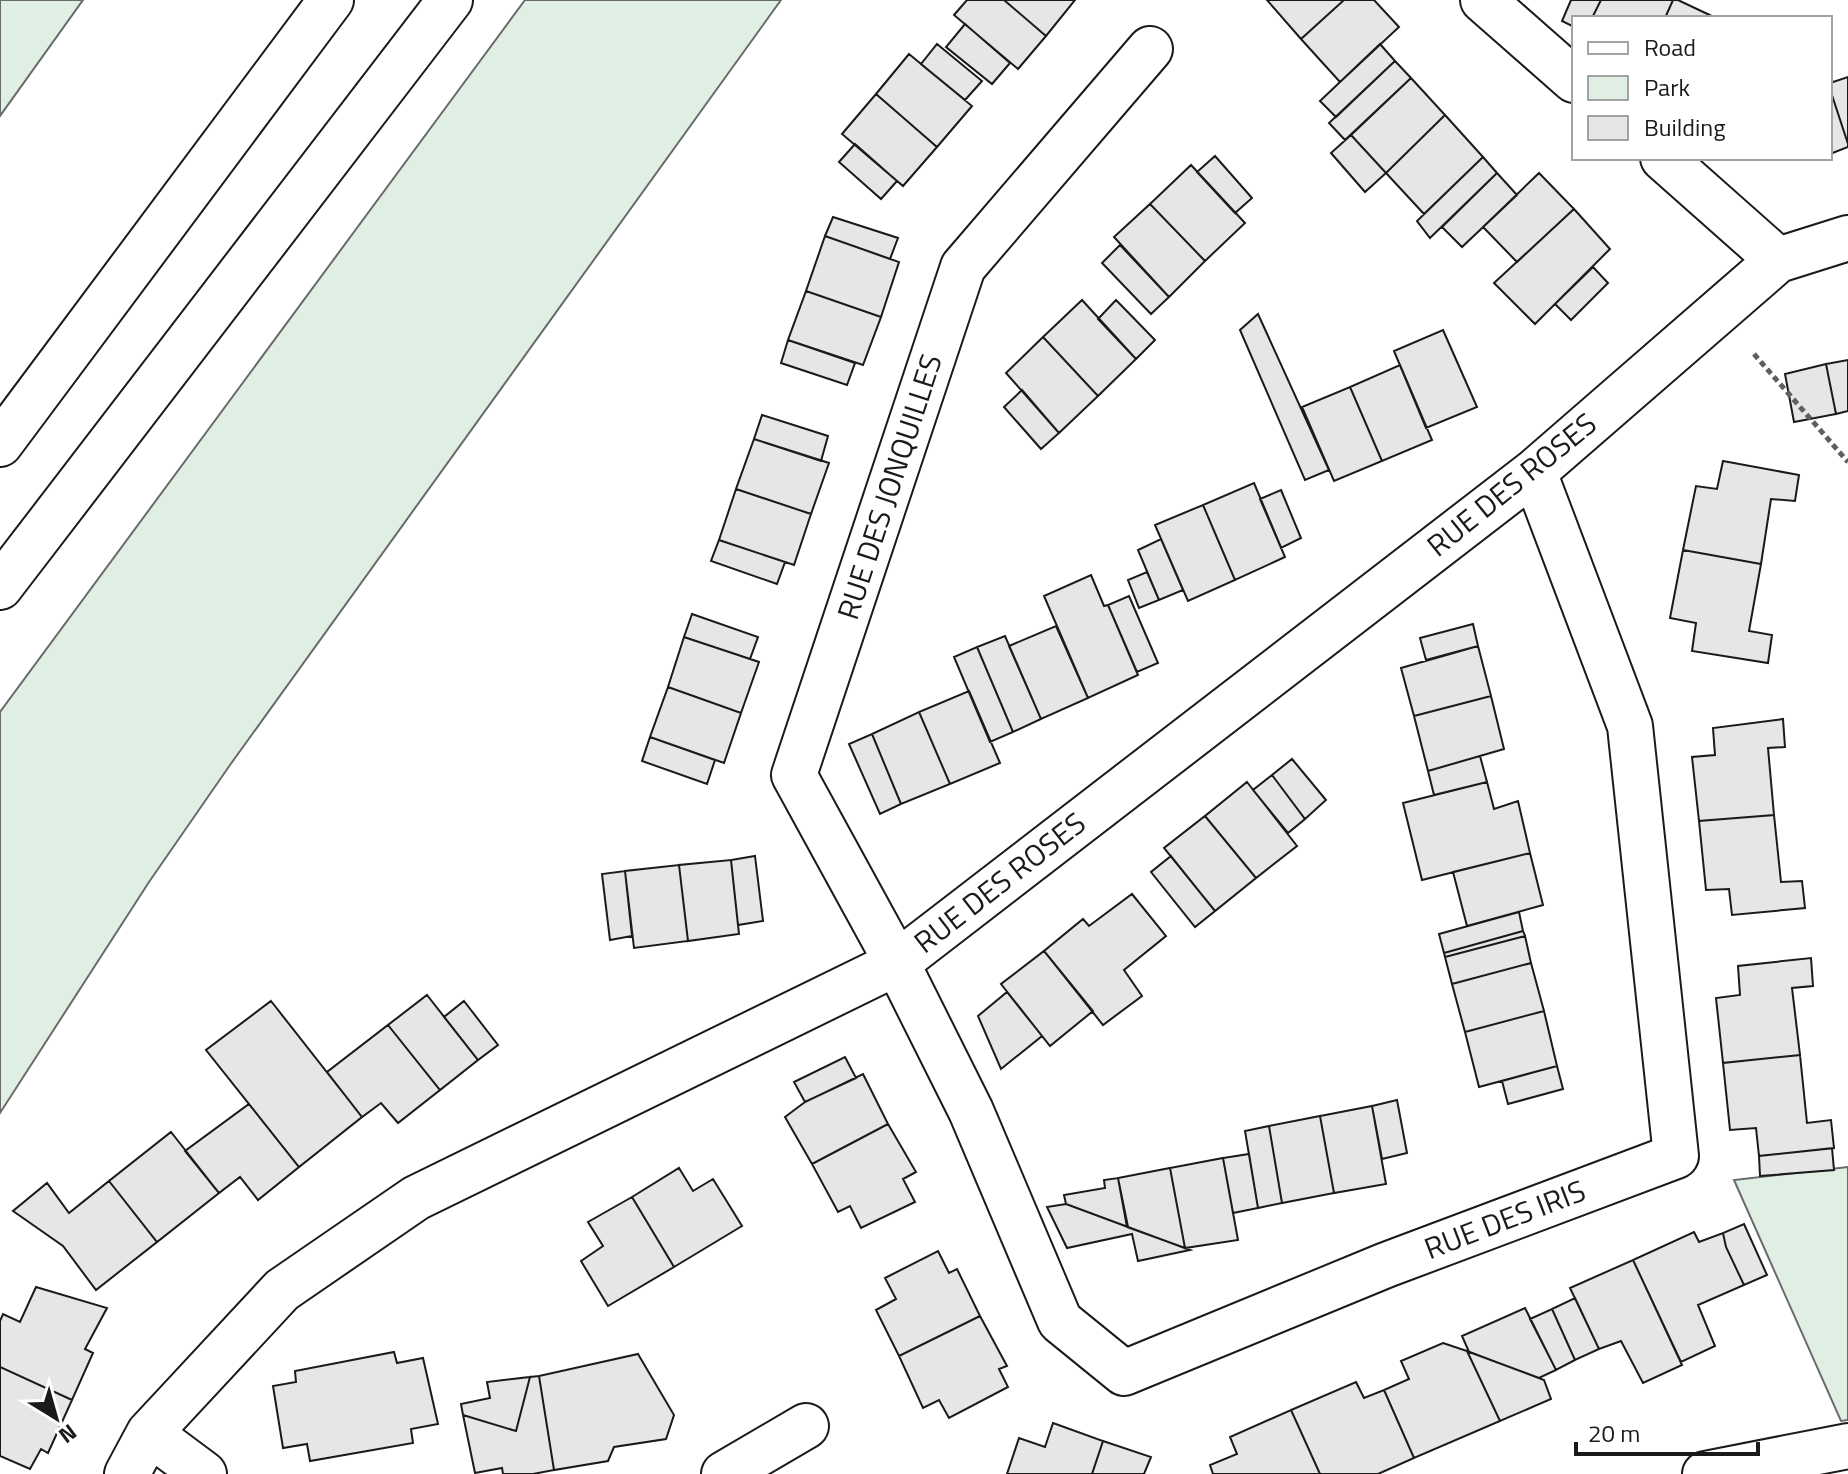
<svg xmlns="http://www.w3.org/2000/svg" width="1848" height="1474" viewBox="0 0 1848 1474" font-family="'Titillium Web',sans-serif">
<rect width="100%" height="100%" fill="#fff"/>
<!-- green -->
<path fill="#e0efe3" stroke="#6a6a6a" stroke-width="2" d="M0,0H83L0,116Z
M525,0H781L230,765L149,882L0,1113V712Z
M1848,1167V1420L1841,1421L1734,1180Z"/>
<!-- building -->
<path fill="#e6e6e6" stroke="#1a1a1a" stroke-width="2" d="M967,0H1004L1046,36L1018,69L954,15Z
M1004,0H1075L1046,36Z
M1267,0H1344L1301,39Z
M1344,0H1374L1399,27L1340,82L1301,39Z
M1571,0H1601L1592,18H1574V27L1562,21Z
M1601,0H1673L1665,18H1592Z
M1673,0H1678L1716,18H1665Z
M965,24L1010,63L992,84L946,47Z
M937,44L982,81L965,100L921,64Z
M1380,44L1395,61L1336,117L1320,101Z
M909,54L972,106L937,147L876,94Z
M1395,61L1411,78L1345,140L1329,123Z
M1848,77V144L1830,89V83Z
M1411,78L1445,115L1386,173L1351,135Z
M1830,89L1848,144V147L1830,154Z
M876,94L937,147L903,186L842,134Z
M1445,115L1483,157L1424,214L1386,173Z
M1351,135L1386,173L1365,192L1331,153Z
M855,144L897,181L881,199L839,162Z
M1215,156L1252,198L1235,213L1197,172Z
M1483,157L1497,173L1430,238L1417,221Z
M1191,165L1245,223L1205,261L1150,204Z
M1497,173L1517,195L1462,247L1442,227Z
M1539,173L1574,209L1517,262L1483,227Z
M1150,204L1205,261L1169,297L1114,237Z
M1574,209L1610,249L1535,324L1494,283Z
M833,217L898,238L890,259L825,236Z
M825,236L899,262L881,317L806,291Z
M1120,245L1169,297L1151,314L1102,263Z
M1593,267L1608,283L1571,320L1555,304Z
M806,291L881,317L863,365L788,340Z
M1082,300L1136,359L1098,396L1043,337Z
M1116,300L1155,340L1136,359L1098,319Z
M1258,314L1329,470L1305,480L1240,330Z
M1443,330L1477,407L1426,428L1394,351Z
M1043,337L1098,396L1059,433L1006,373Z
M788,340L855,363L847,385L781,363Z
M1848,360V411L1836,414L1826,364Z
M1826,364L1836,414L1794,422L1785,374Z
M1400,365L1432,440L1382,461L1350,387Z
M1350,387L1382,461L1334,481L1302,407Z
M1022,390L1059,433L1041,449L1004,407Z
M762,415L828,436L821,461L754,439Z
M754,439L829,463L811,514L736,489Z
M1723,461L1799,475L1795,501L1771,499L1761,564L1683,550L1696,486L1717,489Z
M1254,483L1285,557L1235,580L1203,505Z
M736,489L811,514L794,565L719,540Z
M1281,490L1301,538L1281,548L1260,499Z
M1203,505L1235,580L1188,601L1155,525Z
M1161,539L1183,590L1159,600L1138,550Z
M719,540L785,562L777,584L711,561Z
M1683,550L1761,564L1749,631L1772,635L1768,663L1692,651L1696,623L1670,618Z
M1147,572L1159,600L1139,608L1128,580Z
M1091,575L1104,606L1108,605L1138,675L1088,698L1044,596Z
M1129,596L1158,663L1137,672L1108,605Z
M692,614L758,637L750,659L684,637Z
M1473,624L1478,646L1426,660L1420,638Z
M1056,626L1088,698L1041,719L1009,646Z
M1005,636L1041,719L1013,732L977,647Z
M684,637L759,662L741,713L668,687Z
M1478,646L1491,696L1414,716L1401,668Z
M977,647L1013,732L990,742L954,657Z
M668,687L741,713L724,763L650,737Z
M969,691L1000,763L950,784L919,712Z
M1491,696L1504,749L1428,771L1414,716Z
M919,712L950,784L901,804L872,734Z
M1783,719L1785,747L1768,748L1774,815L1699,821L1692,757L1715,755L1713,728Z
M872,734L901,804L880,814L849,744Z
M650,737L715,760L707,784L642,761Z
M1480,756L1487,782L1434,795L1428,771Z
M1292,759L1326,800L1305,819L1272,775Z
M1272,775L1305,819L1288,833L1253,790Z
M1247,782L1297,846L1256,878L1205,816Z
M1487,782L1494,809L1518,801L1530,853L1422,880L1403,803Z
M1774,815L1781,882L1802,881L1805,908L1732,915L1729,889L1706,890L1699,821Z
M1205,816L1256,878L1215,911L1164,848Z
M1530,853L1543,905L1467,926L1453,872Z
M755,856L763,921L738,925L731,860Z
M1171,856L1215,911L1195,927L1151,872Z
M731,860L739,934L688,941L679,865Z
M679,865L688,941L634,948L625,871Z
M625,871L632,936L610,940L602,874Z
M1132,894L1166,936L1124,970L1142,996L1103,1025L1044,951L1083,919L1089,926Z
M1519,912L1523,931L1444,953L1439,934Z
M1523,931L1525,936L1445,957L1444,953Z
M1525,936L1531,963L1452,984L1445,957Z
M1044,951L1093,1011L1050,1046L1001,984Z
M1811,958L1813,986L1792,988L1800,1055L1723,1063L1716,998L1740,995L1738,966Z
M1531,963L1544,1011L1465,1032L1452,984Z
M1007,992L1042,1036L1001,1069L978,1016Z
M427,995L478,1060L440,1090L388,1025Z
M271,1001L362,1117L299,1167L206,1050Z
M464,1001L498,1045L478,1060L444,1017Z
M1544,1011L1557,1066L1479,1087L1465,1032Z
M388,1025L440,1090L398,1123L381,1103L362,1117L327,1072Z
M1800,1055L1807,1123L1831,1120L1834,1148L1759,1156L1756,1128L1730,1130L1723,1063Z
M845,1057L856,1078L805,1102L794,1082Z
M1557,1066L1563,1089L1508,1104L1502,1081Z
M863,1074L888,1124L812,1164L785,1117L805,1102Z
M1397,1100L1407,1153L1382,1159L1372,1106Z
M249,1104L299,1167L258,1200L240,1177L219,1193L185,1151Z
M1372,1106L1386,1184L1334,1193L1320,1116Z
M1320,1116L1334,1193L1282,1203L1269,1126Z
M888,1124L916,1172L903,1179L915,1202L861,1228L850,1206L838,1212L812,1164Z
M1269,1126L1282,1203L1258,1208L1245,1131Z
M171,1132L219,1193L157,1242L109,1181Z
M1832,1148L1834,1170L1760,1176L1759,1156Z
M1249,1154L1258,1208L1233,1213L1223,1158Z
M1223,1158L1238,1240L1185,1248L1170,1168Z
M679,1168L693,1191L713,1179L742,1226L674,1267L632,1197Z
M1170,1168L1185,1248L1127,1227L1118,1178Z
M1118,1178L1128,1227L1066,1204L1064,1195L1105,1188L1104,1180Z
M109,1181L157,1242L96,1290L63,1246L13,1211L47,1183L69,1213Z
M632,1197L674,1267L608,1306L581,1261L603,1246L588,1222Z
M1066,1204L1190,1250L1138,1261L1132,1234L1067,1248L1047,1207Z
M1744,1224L1767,1275L1744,1285L1726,1247L1723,1233Z
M1694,1232L1699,1242L1723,1233L1726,1247L1744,1285L1698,1305L1715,1346L1681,1362L1633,1260Z
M938,1251L949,1273L957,1269L980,1316L899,1356L876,1310L896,1299L885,1278Z
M1633,1260L1682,1365L1643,1383L1621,1341L1599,1349L1570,1288Z
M36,1287L107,1308L85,1349L93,1353L72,1400L0,1367V1321L3,1314L20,1322Z
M1575,1298L1599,1349L1575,1360L1552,1309Z
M1525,1308L1556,1370L1539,1378L1469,1352L1462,1336Z
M1552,1309L1575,1360L1556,1370L1530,1319Z
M980,1316L1007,1366L999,1369L1008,1387L949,1418L939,1400L923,1408L899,1356Z
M1443,1343L1467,1351L1500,1421L1414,1458L1384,1390L1409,1379L1401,1361Z
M1467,1351L1544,1380L1551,1399L1500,1421Z
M394,1352L397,1363L423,1358L438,1424L411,1429L413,1443L310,1461L307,1444L283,1448L273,1386L296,1382L295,1371Z
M638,1354L674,1415L666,1439L614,1447L608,1461L554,1470L539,1376Z
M0,1367L72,1400L48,1453L41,1449L30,1469L0,1456Z
M539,1376L554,1470L533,1474H503L502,1468L475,1473L463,1415L516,1431L530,1377Z
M530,1377L516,1431L463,1415L461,1404L490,1398L487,1382Z
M1356,1382L1364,1398L1384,1390L1414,1458L1378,1474H1320L1291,1410Z
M1291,1410L1320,1474H1213L1210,1465L1237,1454L1230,1437Z
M1053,1423L1103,1441L1092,1474H1007L1019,1438L1045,1447Z
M1103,1441L1151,1457L1144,1474H1092Z"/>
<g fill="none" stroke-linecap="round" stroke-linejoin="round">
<!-- minor casing -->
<g stroke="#1a1a1a" stroke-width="48">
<path id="minor" d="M1483,0L1574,80
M1150,49L963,267L794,775L897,963L971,1111L1060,1321L1124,1373L1386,1265L1676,1156L1630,726L1534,472
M1663,158L1778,260
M149,1433L204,1474
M127,1474L149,1433L282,1290L416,1198L897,963L1534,472L1778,260L1848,238
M724,1474L806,1426
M1705,1474L1848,1446"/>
</g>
<!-- highway casing -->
<g stroke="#1a1a1a" stroke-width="48">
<path id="highway" d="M0,444L331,0
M0,587L450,0"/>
</g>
<!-- path -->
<path stroke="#5f5f5f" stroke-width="5" stroke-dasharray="6 4" stroke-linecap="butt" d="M1754,354L1848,462"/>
<!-- minor -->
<use href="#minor" stroke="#fff" stroke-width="44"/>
<!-- highway -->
<use href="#highway" stroke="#fff" stroke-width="44"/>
</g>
<g text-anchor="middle" stroke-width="6" stroke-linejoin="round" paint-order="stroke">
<!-- street labels -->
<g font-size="30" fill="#1a1a1a" stroke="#fff">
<text transform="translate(1512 485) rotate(-39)" y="10">RUE DES ROSES</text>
<text transform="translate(890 487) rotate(-72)" y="10">RUE DES JONQUILLES</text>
<text transform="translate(1000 883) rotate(-38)" y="10">RUE DES ROSES</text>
<text transform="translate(1505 1220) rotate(-21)" y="10">RUE DES IRIS</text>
</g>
</g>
<!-- legend -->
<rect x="1572" y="16" width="260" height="144" fill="#ffffff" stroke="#a3a3a3" stroke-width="2"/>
<rect x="1588" y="42" width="40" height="12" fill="#ffffff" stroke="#a3a3a3" stroke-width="2"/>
<text x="1644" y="56" font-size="24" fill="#1a1a1a">Road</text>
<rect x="1588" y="76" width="40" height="24" fill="#e0efe3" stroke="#a3a3a3" stroke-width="2"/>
<text x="1644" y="96" font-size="24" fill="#1a1a1a">Park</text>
<rect x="1588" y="116" width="40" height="24" fill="#e6e6e6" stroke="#a3a3a3" stroke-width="2"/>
<text x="1644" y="136" font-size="24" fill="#1a1a1a">Building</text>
<!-- north arrow -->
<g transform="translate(56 1418) rotate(143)" stroke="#ffffff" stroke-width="6" paint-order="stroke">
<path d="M0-6L14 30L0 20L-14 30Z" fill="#1a1a1a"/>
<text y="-12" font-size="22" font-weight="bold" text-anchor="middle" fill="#1a1a1a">N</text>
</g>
<!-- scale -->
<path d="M1576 1442v12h182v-12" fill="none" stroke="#1a1a1a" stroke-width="4"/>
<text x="1588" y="1442" font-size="24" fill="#1a1a1a" stroke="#ffffff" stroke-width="6" paint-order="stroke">20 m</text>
</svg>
